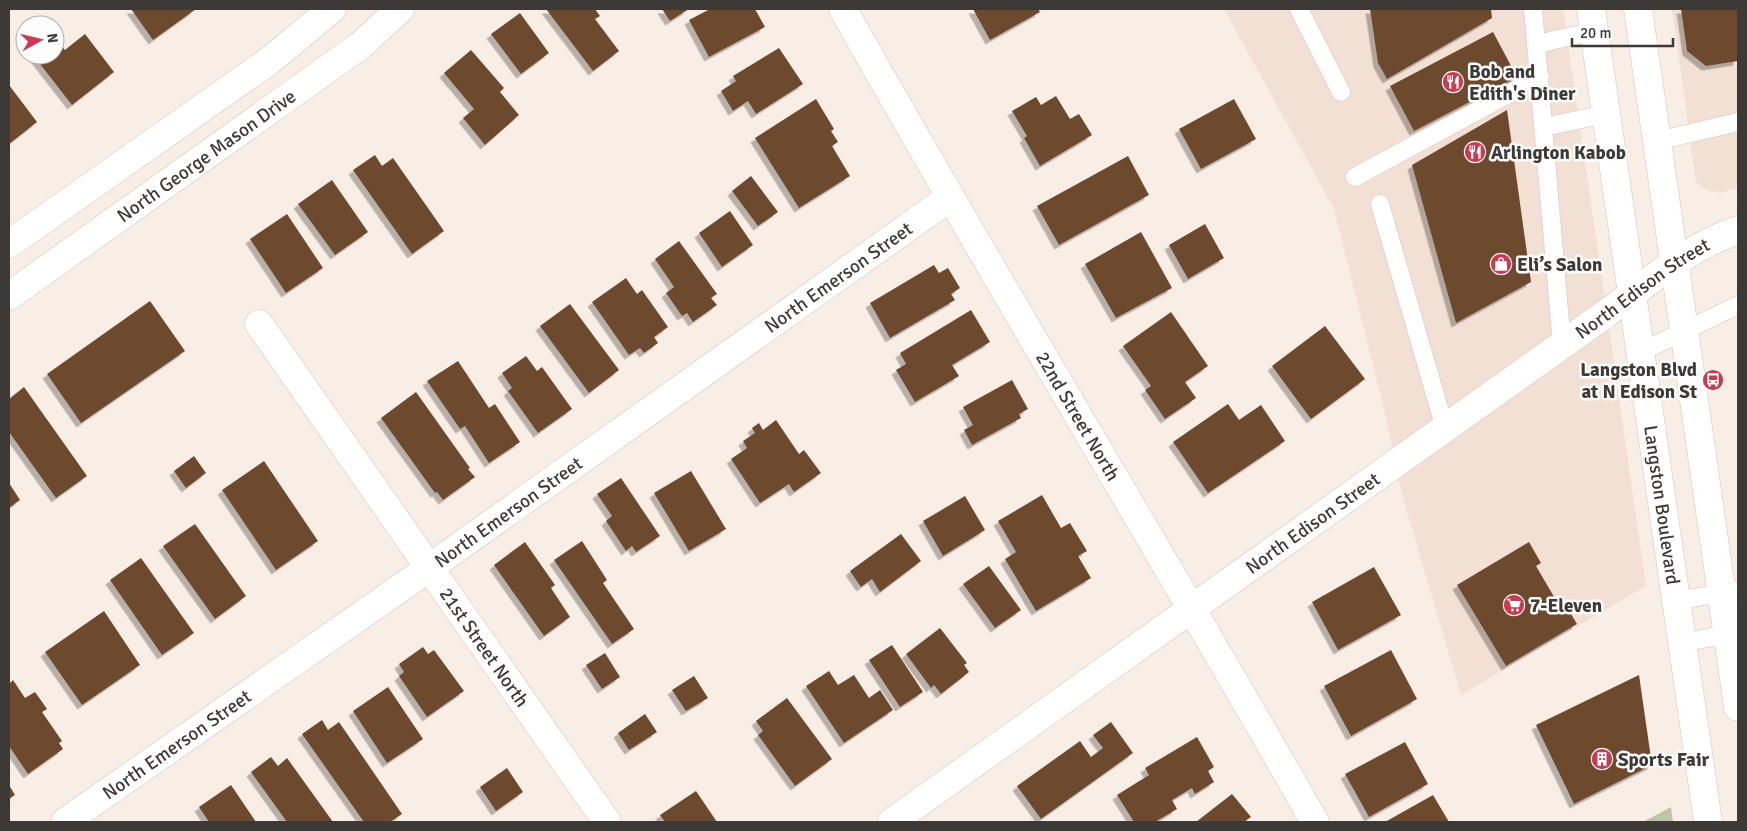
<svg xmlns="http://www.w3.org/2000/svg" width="1747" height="831" viewBox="0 0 1747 831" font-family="Signika,sans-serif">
<defs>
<filter id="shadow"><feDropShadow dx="-4.5" dy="4.5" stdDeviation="0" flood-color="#0004"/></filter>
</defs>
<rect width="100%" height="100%" fill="#f9eee6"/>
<!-- built -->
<path fill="#f2e0d4" d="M1224,9H1563L1646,586L1461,695L1402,495L1385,413L1334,209Z
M1672,9H1738V188L1720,193L1707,190L1696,182Z"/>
<!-- green -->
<path fill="#c1c5a7" d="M1671,807L1673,822H1643Z"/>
<!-- building -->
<path fill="#6d492e" filter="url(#shadow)" d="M131,9H196L153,40Z
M546,9H595L600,16L595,19L619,51L593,71Z
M662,9H689L670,21Z
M710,9H755L765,27L709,57L689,20Z
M973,9H1038L1040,12L990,40Z
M1370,9H1491L1492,18L1387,79L1378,63Z
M1681,9H1738V61L1706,66L1687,51Z
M520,13L549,53L521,74L491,34Z
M1493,32L1517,77L1414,131L1390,86Z
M85,34L114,72L72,105L33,55H55V38L65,50Z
M779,48L803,84L756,114L748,101L733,111L721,91L736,81L733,76Z
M471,50L504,88L500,92L519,115L485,145L463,118L474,109L444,73Z
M9,85L37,122L9,144Z
M1056,96L1070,119L1079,114L1092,135L1040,166L1024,138L1027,136L1012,111L1036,97L1041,105Z
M816,99L834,129L831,131L838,142L832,146L850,176L799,208L755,138Z
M1234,99L1256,139L1201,169L1179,129Z
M1507,110L1531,282L1456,323L1412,165Z
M375,155L382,166L393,158L444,231L412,254L353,170Z
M1128,156L1149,195L1059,245L1037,206Z
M751,176L778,212L758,226L732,191Z
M332,180L368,232L335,255L298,204Z
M730,211L753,245L722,267L699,233Z
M287,214L323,268L286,293L250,239Z
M1205,224L1224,258L1188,279L1169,245Z
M1141,232L1172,288L1116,318L1085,264Z
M679,241L717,294L711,298L717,305L693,322L687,313L682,316L666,293L674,287L655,259Z
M934,265L939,273L948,268L960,288L951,294L955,300L890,338L870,303Z
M626,278L637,294L642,290L668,327L654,337L658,343L644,353L640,348L629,355L592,302Z
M150,301L185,351L81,423L47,374Z
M570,304L619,370L589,393L540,326Z
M971,310L990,342L952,365L959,376L915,402L896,370L906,364L900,353Z
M1171,312L1208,366L1185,382L1196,398L1165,419L1145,390L1151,386L1123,346Z
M1325,326L1365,379L1311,419L1272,366Z
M526,356L537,371L542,367L572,409L538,433L508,391L512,388L502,373Z
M458,361L489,408L495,404L520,442L489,463L465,426L460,429L427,381Z
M1012,380L1028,409L1019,414L1021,418L972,445L964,430L973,425L963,407Z
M24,387L87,476L56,498L9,432V399Z
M416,392L470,468L468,469L475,477L443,500L437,492L435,493L381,418Z
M1228,404L1239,420L1261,405L1285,441L1208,493L1173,442Z
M776,420L799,454L804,450L821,473L794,492L789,484L760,503L731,459L747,448L743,441L755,433L752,428L759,423L763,430Z
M194,456L206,473L186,488L174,471Z
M264,461L318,541L276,570L222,490Z
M691,471L726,529L689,551L654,493Z
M621,478L660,536L636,552L632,546L626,551L606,521L612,516L597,494Z
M9,483L20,500L9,508Z
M1042,495L1061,528L1070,523L1087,551L1078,556L1091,578L1036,611L1005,559L1016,552L998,521Z
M965,496L985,530L943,556L923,521Z
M195,524L246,596L215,619L163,546Z
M901,534L921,561L880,592L872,579L861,587L850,571Z
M582,541L607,580L603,583L634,629L612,644L554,560Z
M525,542L555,585L551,588L570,617L544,636L494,565Z
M1529,542L1541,563L1536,566L1560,607L1565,604L1577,624L1506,666L1457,585Z
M141,558L194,633L162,655L110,580Z
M989,566L1021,610L995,628L963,584Z
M1374,567L1401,615L1338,650L1312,602Z
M104,611L140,665L82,705L45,652Z
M940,628L967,663L964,665L969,672L941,694L934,685L931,688L906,654Z
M892,645L923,692L900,707L869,660Z
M423,647L428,654L434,650L464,691L427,717L399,676L404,672L399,664Z
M1391,650L1417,699L1351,736L1324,686Z
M605,653L620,677L602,689L586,665Z
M829,671L838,685L854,675L869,698L880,690L893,710L844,743L806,686Z
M1639,675L1652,765L1574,804L1536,725Z
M694,676L708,698L686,711L672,690Z
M13,680L25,698L35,692L47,709L42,712L62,741L59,743L63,749L28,774L9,746V684Z
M388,687L423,739L387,763L353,711Z
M787,698L832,759L795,786L758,735L763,731L756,721Z
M645,714L657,732L629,750L618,733Z
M322,720L328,730L339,722L402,814L390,822H364L302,734Z
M1111,722L1133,753L1041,819L1017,786L1080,741L1091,757L1103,748L1093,735Z
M1197,737L1214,767L1208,771L1214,782L1195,794L1192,788L1172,800L1177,809L1155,822H1134L1117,795L1149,775L1145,768Z
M1405,742L1428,784L1369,817L1345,774Z
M271,757L278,766L287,758L333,822H287L251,772Z
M507,768L523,792L496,811L480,787Z
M9,785L15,795L9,799Z
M231,785L256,822H209L199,807Z
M696,791L717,822H665L660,815Z
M1232,794L1251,817L1244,822H1196Z
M1433,795L1449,822H1385Z"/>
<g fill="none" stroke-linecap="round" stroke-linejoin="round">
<!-- service casing -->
<g stroke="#cfc4bd" stroke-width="19">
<path id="service" d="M1299,9L1341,92
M1533,9L1562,345
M1537,44L1594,31
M1544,127L1606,114
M1657,141L1738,122
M1355,177L1540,77
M1380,204L1445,429
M1641,352L1738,305
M1676,601L1738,590
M1682,643L1738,632"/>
</g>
<!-- minor casing -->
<g stroke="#cfc4bd" stroke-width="29">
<g id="minor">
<path id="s1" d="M843,9C996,282 1160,550 1315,822"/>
<path id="s2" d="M259,324L607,822"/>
<path id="s3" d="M65,822L429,568L949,198"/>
<path id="s4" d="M892,822L1604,315C1647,284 1687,247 1738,230"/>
</g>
</g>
<!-- secondary casing -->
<g stroke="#cfc4bd" stroke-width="29">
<g id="secondary">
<path d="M9,244L269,61L332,9"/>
<path id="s5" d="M9,296L361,45L400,9"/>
</g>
</g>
<!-- primary casing -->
<g stroke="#cfc4bd" stroke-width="29">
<g id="primary">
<path id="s6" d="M1591,9L1708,822"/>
<path d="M1638,9L1738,707"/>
</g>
</g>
<!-- service -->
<use href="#service" stroke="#fff" stroke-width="18"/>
<!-- minor -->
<use href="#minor" stroke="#fff" stroke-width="28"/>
<!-- secondary -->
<use href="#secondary" stroke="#fff" stroke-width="28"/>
<!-- primary -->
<use href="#primary" stroke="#fff" stroke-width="28"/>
</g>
<!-- icons -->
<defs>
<g id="restaurant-disc" transform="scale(1.125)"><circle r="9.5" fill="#ca3a50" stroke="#fdfdfd"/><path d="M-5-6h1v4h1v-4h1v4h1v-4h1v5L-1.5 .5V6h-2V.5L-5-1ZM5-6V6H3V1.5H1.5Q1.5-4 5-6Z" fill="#fff"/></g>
<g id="shop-disc" transform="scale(1.125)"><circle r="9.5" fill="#ca3a50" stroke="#fdfdfd"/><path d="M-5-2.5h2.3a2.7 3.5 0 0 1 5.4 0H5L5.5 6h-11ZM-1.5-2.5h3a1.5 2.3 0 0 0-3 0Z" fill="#fff"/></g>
<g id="bus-disc" transform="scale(1.125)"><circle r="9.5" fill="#ca3a50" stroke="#fdfdfd"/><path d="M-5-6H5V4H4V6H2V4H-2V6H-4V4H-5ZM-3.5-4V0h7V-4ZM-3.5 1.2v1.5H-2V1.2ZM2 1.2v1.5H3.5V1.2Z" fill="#fff"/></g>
<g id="supermarket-disc" transform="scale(1.125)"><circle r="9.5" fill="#ca3a50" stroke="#fdfdfd"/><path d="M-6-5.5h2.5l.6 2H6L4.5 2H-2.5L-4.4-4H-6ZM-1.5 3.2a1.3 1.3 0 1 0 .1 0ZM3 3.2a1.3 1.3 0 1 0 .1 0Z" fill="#fff"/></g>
<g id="building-disc" transform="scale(1.125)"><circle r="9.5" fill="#ca3a50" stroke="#fdfdfd"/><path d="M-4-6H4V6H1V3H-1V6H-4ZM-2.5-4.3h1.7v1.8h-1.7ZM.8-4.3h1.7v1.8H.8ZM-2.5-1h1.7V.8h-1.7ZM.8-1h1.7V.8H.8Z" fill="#fff"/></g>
</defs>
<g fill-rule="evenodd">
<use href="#restaurant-disc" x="1453" y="82"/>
<use href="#restaurant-disc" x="1475" y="152"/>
<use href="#shop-disc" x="1501" y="264"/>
<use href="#bus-disc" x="1713" y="380"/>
<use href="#supermarket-disc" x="1514" y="605"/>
<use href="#building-disc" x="1602" y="759"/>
</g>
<g text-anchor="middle" stroke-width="5" stroke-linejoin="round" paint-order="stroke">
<!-- poi labels -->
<g font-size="19" font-weight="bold" fill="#3d3936" stroke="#fdfdfd" text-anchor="start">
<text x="1469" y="78">Bob and<tspan x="1469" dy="22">Edith's Diner</tspan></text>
<text x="1491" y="159">Arlington Kabob</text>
<text x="1517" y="271">Eli’s Salon</text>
<text x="1697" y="376" text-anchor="end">Langston Blvd<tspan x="1697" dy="22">at N Edison St</tspan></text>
<text x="1530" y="612">7-Eleven</text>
<text x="1618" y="766">Sports Fair</text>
</g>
<!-- street labels -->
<g font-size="19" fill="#3d3936" stroke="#fdfdfd">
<text dy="7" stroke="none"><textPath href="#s5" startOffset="242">North George Mason Drive</textPath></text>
<text dy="7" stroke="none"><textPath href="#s3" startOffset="946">North Emerson Street</textPath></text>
<text dy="7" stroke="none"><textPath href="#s4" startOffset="921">North Edison Street</textPath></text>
<text dy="7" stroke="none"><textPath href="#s1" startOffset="470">22nd Street North</textPath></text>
<text dy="7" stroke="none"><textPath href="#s6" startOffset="501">Langston Boulevard</textPath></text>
<text dy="7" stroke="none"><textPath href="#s3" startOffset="541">North Emerson Street</textPath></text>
<text dy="7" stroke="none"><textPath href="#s4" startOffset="516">North Edison Street</textPath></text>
<text dy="7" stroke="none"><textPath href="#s2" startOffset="394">21st Street North</textPath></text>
<text dy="7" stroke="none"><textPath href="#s3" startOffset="136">North Emerson Street</textPath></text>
</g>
</g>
<!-- border -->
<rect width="1747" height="831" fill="none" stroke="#3d3936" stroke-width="20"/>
<!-- north arrow -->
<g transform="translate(40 40) rotate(82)"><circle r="24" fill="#fdfdfd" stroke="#b0afad"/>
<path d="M0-4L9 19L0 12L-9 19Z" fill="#ca3a50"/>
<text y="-8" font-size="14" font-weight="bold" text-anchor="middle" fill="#3d3936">N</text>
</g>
<!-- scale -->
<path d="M1572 38v8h101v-8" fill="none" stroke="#3d3936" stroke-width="2.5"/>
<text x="1580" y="38" font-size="15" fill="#3d3936" stroke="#fdfdfd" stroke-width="4" paint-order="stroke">20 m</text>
</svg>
